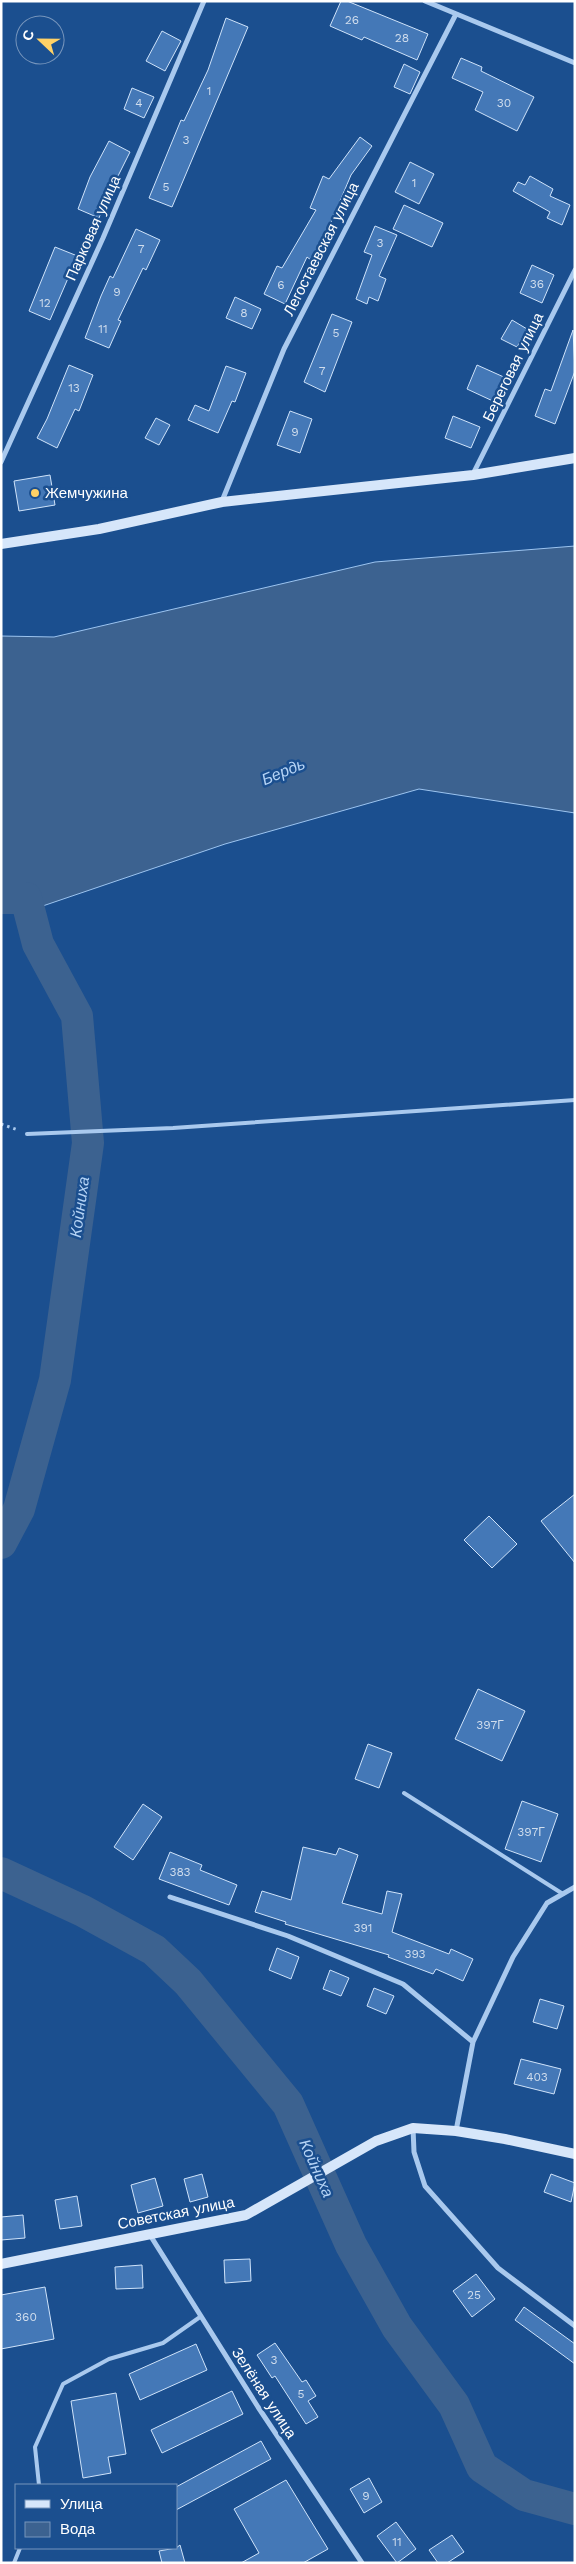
<svg xmlns="http://www.w3.org/2000/svg" width="576" height="2564" viewBox="0 0 576 2564" font-family="'Work Sans',sans-serif">
<rect width="100%" height="100%" fill="#1b4f8f"/>
<!-- water -->
<path fill="#3c6290" stroke="#9cc4f0" d="M575,546V813L419,789L225,844L25,912L1,913V636L54,637L375,562Z"/>
<g fill="none" stroke-linecap="round" stroke-linejoin="round">
<!-- river -->
<path stroke="#3c6290" stroke-width="32" d="M1,898H26L38,944L77,1016L88,1143L55,1380L19,1509L1,1543
M1,1873L83,1911L154,1950L188,1982L288,2104L351,2245L397,2327L454,2405L482,2467L524,2495L575,2509"/>
</g>
<!-- building -->
<path fill="#4478b7" stroke="#cfe3fa" d="M341,1H347L428,34L417,60L364,37L362,40L330,26Z
M226,18L248,27L172,207L149,198L181,120L184,121L208,70Z
M162,31L181,41L165,71L146,61Z
M461,58L482,67L481,71L534,97L517,131L475,110L483,92L452,78Z
M404,64L420,72L410,94L394,87Z
M132,88L154,97L144,118L124,109Z
M360,137L372,146L351,175L324,239L311,260L307,257L285,304L264,294L277,266L282,268L316,210L310,208L323,176L329,179Z
M109,141L130,152L117,178L114,177L99,218L78,209L90,177Z
M410,162L434,174L419,204L395,192Z
M530,176L553,189L550,196L570,205L562,225L547,218L550,212L513,191L518,182L525,185Z
M404,205L443,223L432,247L393,229Z
M375,226L397,235L379,276L386,279L378,301L369,297L367,304L356,299L372,255L364,252Z
M136,229L160,240L146,270L143,268L118,320L121,321L109,348L85,338L101,296L110,276L113,278Z
M55,247L80,257L72,277L69,276L50,320L29,311Z
M532,265L554,275L542,303L520,293Z
M235,297L261,309L252,329L226,318Z
M332,314L352,322L325,392L304,382Z
M512,320L527,329L517,347L501,339Z
M573,330L575,371L555,424L535,416L545,389L551,391Z
M69,365L93,375L79,411L75,409L57,448L37,438L47,419Z
M477,365L506,378L495,402L467,389Z
M226,366L246,373L235,402L232,401L218,433L188,420L195,405L209,411Z
M290,411L312,419L300,453L277,445Z
M453,416L480,427L471,448L445,438Z
M156,418L170,425L159,445L145,438Z
M50,475L55,505L19,511L14,481Z
M575,1494V1563L541,1521Z
M489,1516L517,1544L492,1568L464,1540Z
M478,1689L525,1711L502,1761L455,1739Z
M368,1744L392,1753L379,1788L355,1779Z
M522,1801L558,1814L541,1862L505,1849Z
M143,1804L162,1817L133,1860L114,1847Z
M303,1847L336,1855L339,1848L358,1855L342,1903L382,1914L387,1891L402,1894L392,1932L449,1954L451,1949L473,1959L463,1981L436,1969L433,1974L388,1957L389,1955L285,1924L286,1922L255,1912L262,1891L291,1900Z
M170,1852L202,1865L200,1870L237,1885L229,1905L159,1879Z
M277,1948L299,1957L291,1979L269,1970Z
M330,1970L349,1978L341,1996L323,1989Z
M374,1988L394,1996L386,2014L367,2006Z
M540,1999L564,2006L557,2029L533,2022Z
M521,2059L561,2069L554,2094L514,2084Z
M202,2174L208,2197L190,2202L184,2179Z
M551,2174L575,2183L571,2202L544,2192Z
M155,2178L163,2206L138,2213L131,2185Z
M77,2196L82,2226L60,2229L55,2200Z
M23,2215L25,2238L1,2240V2217Z
M250,2259L251,2281L225,2283L224,2260Z
M142,2265L143,2288L116,2289L115,2267Z
M476,2274L495,2299L472,2317L453,2291Z
M45,2287L54,2339L1,2349V2295Z
M524,2307L575,2344V2364L515,2320Z
M275,2343L302,2382L306,2380L316,2396L308,2401L318,2417L306,2424L275,2376L272,2378L257,2355Z
M196,2344L207,2370L140,2400L129,2374Z
M232,2391L243,2414L162,2453L151,2430Z
M116,2393L126,2454L108,2457L111,2473L83,2478L71,2401Z
M261,2441L271,2459L176,2510V2487Z
M369,2478L382,2502L364,2513L350,2489Z
M286,2480L328,2549L303,2563H241L259,2553L234,2509Z
M396,2522L416,2549L397,2563L377,2536Z
M452,2535L464,2552L447,2563H438L429,2550Z
M180,2545L185,2563H162L159,2551L176,2548Z"/>
<g fill="none" stroke-linecap="round" stroke-linejoin="round">
<!-- path -->
<path stroke="#a9c9ee" stroke-width="3" stroke-dasharray="2.5 4" stroke-linecap="butt" d="M1,1124L18,1130"/>
<!-- lane -->
<path stroke="#a9c9ee" stroke-width="4" d="M27,1134L173,1128L575,1100
M404,1793L563,1894
M39,2485L35,2447L63,2384L109,2359L163,2343L200,2317
M14,2563L20,2548"/>
<!-- street -->
<path stroke="#a9c9ee" stroke-width="5" d="M425,1L575,63
M1,462L103,238L204,1
M473,474L575,270
M222,501L284,349L456,14
M170,1897L288,1936L403,1984L473,2042
M413,2128L414,2152L425,2186L498,2268L575,2326
M456,2131L473,2042L513,1957L547,1903L575,1887
M150,2235L258,2407L362,2563"/>
<!-- secondary -->
<path stroke="#d6e6fa" stroke-width="10" d="M1,544L99,529L222,502L473,475L575,458
M1,2264L246,2215L376,2141L413,2128L456,2131L505,2139L575,2154"/>
</g>
<!-- markers -->
<circle fill="#ffd166" stroke="#1b4f8f" stroke-width="2" cx="35" cy="493" r="5"/>
<g text-anchor="middle" stroke-width="5" stroke-linejoin="round" paint-order="stroke">
<!-- number labels -->
<g font-size="12" fill="#d0dded">
<text x="352" y="24">26</text>
<text x="402" y="42">28</text>
<text x="209" y="95">1</text>
<text x="139" y="107">4</text>
<text x="504" y="107">30</text>
<text x="186" y="144">3</text>
<text x="414" y="187">1</text>
<text x="166" y="191">5</text>
<text x="380" y="247">3</text>
<text x="141" y="253">7</text>
<text x="537" y="288">36</text>
<text x="281" y="289">6</text>
<text x="117" y="296">9</text>
<text x="45" y="307">12</text>
<text x="244" y="317">8</text>
<text x="103" y="333">11</text>
<text x="336" y="337">5</text>
<text x="322" y="375">7</text>
<text x="74" y="392">13</text>
<text x="295" y="436">9</text>
<text x="490" y="1729">397Г</text>
<text x="531" y="1836">397Г</text>
<text x="180" y="1876">383</text>
<text x="363" y="1932">391</text>
<text x="415" y="1958">393</text>
<text x="537" y="2081">403</text>
<text x="474" y="2299">25</text>
<text x="26" y="2321">360</text>
<text x="274" y="2364">3</text>
<text x="301" y="2398">5</text>
<text x="366" y="2500">9</text>
<text x="397" y="2546">11</text>
</g>
<!-- street labels -->
<g font-size="15" fill="#fff" stroke="#1b4f8f">
<text transform="translate(93 228) rotate(-66)" y="5">Парковая улица</text>
<text transform="translate(321 249) rotate(-63)" y="5">Легостаевская улица</text>
<text transform="translate(513 367) rotate(-64)" y="5">Береговая улица</text>
<text transform="translate(176 2213) rotate(-11)" y="5">Советская улица</text>
<text transform="translate(264 2393) rotate(57)" y="5">Зелёная улица</text>
</g>
<!-- poi labels -->
<g font-size="15" fill="#fff" stroke="#1b4f8f" text-anchor="start">
<text x="45" y="498">Жемчужина</text>
</g>
<!-- water labels -->
<g font-size="16" font-style="italic" fill="#b5d3f5" stroke="#1b4f8f">
<text transform="translate(283 771) rotate(-23)" y="6">Бердь</text>
<text transform="translate(79 1207) rotate(-82)" y="6">Койниха</text>
<text transform="translate(317 2168) rotate(66)" y="6">Койниха</text>
</g>
</g>
<!-- border -->
<rect width="576" height="2564" fill="none" stroke="#ffffff" stroke-width="5"/>
<!-- legend -->
<rect x="15" y="2484" width="162" height="65" fill="#1b4f8f" stroke="#7695bc"/>
<rect x="25" y="2500" width="25" height="8" fill="#d6e6fa" stroke="#7695bc"/>
<text x="60" y="2509" font-size="15" fill="#ffffff">Улица</text>
<rect x="25" y="2522" width="25" height="15" fill="#3c6290" stroke="#7695bc"/>
<text x="60" y="2534" font-size="15" fill="#ffffff">Вода</text>
<!-- north arrow -->
<g transform="translate(40 40) rotate(292)"><circle r="24" fill="#1b4f8f" stroke="#7695bc"/>
<path d="M0-4L9 19L0 12L-9 19Z" fill="#ffd166"/>
<text y="-8" font-size="14" font-weight="bold" text-anchor="middle" fill="#ffffff">С</text>
</g>
</svg>
